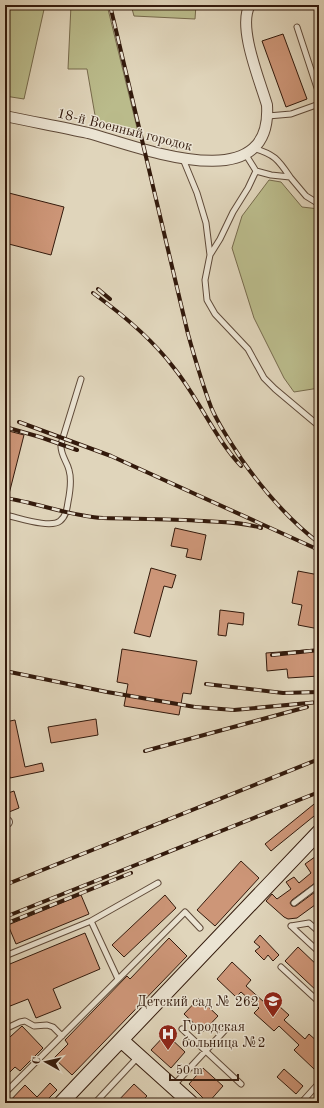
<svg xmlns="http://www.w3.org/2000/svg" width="324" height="1108" viewBox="0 0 324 1108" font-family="'Old Standard TT',serif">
<rect width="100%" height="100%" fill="#e0d5bb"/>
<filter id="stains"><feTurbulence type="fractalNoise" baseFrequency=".005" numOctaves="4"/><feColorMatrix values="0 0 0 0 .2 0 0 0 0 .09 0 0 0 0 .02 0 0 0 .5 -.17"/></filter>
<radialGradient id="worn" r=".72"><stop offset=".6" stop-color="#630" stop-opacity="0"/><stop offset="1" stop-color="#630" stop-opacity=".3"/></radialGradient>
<!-- green -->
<path fill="#babb8b" stroke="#766a4c" d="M5,5H45L24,99L5,96Z
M71,5H107L139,136L96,121L87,69H68Z
M131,5H196L195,19L134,16Z
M269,180L281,182L302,207L319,209V388L294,392L284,378L254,318L232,248L242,216Z"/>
<!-- building -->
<path fill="#cd9678" stroke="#331a0c" d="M283,34L307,99L286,107L262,41Z
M5,192L64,207L51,255L5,243Z
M5,430L24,435L8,498H5Z
M175,528L206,535L201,560L186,557L188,549L171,546Z
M151,568L176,575L172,588L164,586L150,637L134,633Z
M298,571L319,575V629L298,625L302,605L292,603Z
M220,610L244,613L243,625L228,623L226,636L218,635Z
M122,649L197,661L191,694L183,693L179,715L124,706L128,684L117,682Z
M319,649V676L288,678L287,669L267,671L266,653Z
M96,719L98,735L51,743L48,727Z
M15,720L25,767L42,763L44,771L10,778L5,755V722Z
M14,791L19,808L9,812L5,802V794Z
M319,800V812L271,851L265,844Z
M319,854V880L292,900L290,903L292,906H296L319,889V902L297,918L288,919L284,917L266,901L272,894L277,899L291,889L286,882L294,877L299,883L311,873L305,864Z
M241,861L259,878L215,926L197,910Z
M81,895L89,914L16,944L8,925Z
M165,895L176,908L124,957L112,945Z
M85,933L100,969L53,989L61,1008L36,1018L28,999L5,1008V983L8,982L5,974V966Z
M260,935L279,955L273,961L268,955L264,960L255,951L260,947L254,942Z
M169,938L187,956L72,1075L54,1058L68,1044L65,1040L127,976L130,979Z
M298,947L319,967V993L285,961Z
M232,962L251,980L246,986L264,1002L269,997L289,1015L284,1020L305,1039L309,1034L319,1043V1064L314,1069L294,1050L299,1045L279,1026L274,1031L254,1013L259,1008L241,992L236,997L217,979Z
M199,998L218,1016L203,1032L184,1014Z
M22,1026L43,1048L20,1071L15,1067L5,1077V1033L10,1037Z
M166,1034L185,1052L171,1068L151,1050Z
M203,1068L223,1086L208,1103L189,1084Z
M284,1069L303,1086L296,1094L277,1077Z
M50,1083L57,1090L44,1103H8L25,1085L37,1097Z
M134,1084L147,1096L140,1103H116Z"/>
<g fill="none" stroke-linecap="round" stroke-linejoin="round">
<!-- lane casing -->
<g stroke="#5e4938" stroke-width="7">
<path id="lane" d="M297,27L319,94
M268,116L291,114L319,104
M253,148C274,154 278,159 290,177
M246,155L256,171L271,175L290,177L306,196L319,204
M183,159L197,193L206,223L210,255
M256,171L248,188L233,212L220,239L210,255L205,280L207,300L215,314L248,349L264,378L275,389L319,426
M5,515C17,517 50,529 60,521C66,516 67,509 68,502C70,492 72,480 69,470C67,461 60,455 61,444L81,379
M294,903L319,884
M91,921L118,979
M291,926L319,952
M291,926L309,923L319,932
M5,956L91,921L158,883
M281,967L319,1002
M5,1029L20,1022L25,1021L34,1026L47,1025L53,1027L62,1036
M182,1029L241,1084
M173,1086L226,1029
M5,1093L185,912L200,928
M95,1103L138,1057
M301,1103L319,1083"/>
</g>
<!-- street casing -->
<g stroke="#5e4938" stroke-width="12">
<path id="street" d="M5,116C33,122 61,127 88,133C137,146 273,202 267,105C260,81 237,26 250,5
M5,822H7"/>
</g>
<!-- secondary casing -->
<g stroke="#331a0c" stroke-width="16">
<path id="secondary" d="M121,1040L191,1103
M61,1103L319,832"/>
</g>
<!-- path -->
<path stroke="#331a0c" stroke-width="1.5" stroke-dasharray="3 2" stroke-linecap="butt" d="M166,1100L170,1103"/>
<!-- lane -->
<use href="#lane" stroke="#ebe4d3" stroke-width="5"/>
<!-- street -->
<use href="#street" stroke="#ebe4d3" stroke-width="10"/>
<!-- secondary -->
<use href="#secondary" stroke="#ebe4d3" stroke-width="14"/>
<!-- rail casing -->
<g stroke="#331a0c" stroke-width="4">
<path id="rail" d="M110,5L188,334C195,359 202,383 211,407C219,426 231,443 242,460C264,491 289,520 319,543
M98,289L110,299
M93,293C122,314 153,340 174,368C199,399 214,437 241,466
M19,422L111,456L319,550
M5,427L40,437L77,450
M5,498C38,503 70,516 103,518C137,519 170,519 204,521C222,522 243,522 261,528
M272,655L319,650
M5,671L107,692L195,707L234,710L319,702
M206,684L283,693L319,692
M145,751L307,707
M5,885L319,759
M5,917L319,792
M5,924L131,873"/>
</g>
<!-- rail -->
<use href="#rail" stroke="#ebe4d3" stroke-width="2.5" stroke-dasharray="8" stroke-linecap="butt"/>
</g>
<!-- icons -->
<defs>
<g id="school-pin" transform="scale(1)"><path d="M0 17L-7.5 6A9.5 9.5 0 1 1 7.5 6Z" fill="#8f2418" stroke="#ebe4d3"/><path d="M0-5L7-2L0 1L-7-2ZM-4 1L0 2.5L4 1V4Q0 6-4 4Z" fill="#fff"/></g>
<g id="hospital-pin" transform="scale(1)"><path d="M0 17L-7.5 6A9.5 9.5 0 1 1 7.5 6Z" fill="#8f2418" stroke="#ebe4d3"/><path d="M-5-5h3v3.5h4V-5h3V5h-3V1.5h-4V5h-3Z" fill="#fff"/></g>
</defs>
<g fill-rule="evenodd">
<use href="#school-pin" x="273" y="1001"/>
<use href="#hospital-pin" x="168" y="1034"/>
</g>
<g text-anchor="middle" stroke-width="3" stroke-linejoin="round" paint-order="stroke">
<!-- street labels -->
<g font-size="14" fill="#331a0c" stroke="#ebe4d3">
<text transform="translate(125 129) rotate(14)" y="5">18-й Военный городок</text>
</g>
<!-- poi labels -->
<g font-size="14" fill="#331a0c" stroke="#ebe4d3" text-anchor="end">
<text x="259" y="1006">Детский сад № 262</text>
<text x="182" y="1031" text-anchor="start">Городская<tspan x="182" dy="16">больница №2</tspan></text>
</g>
</g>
<!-- margin -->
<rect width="324" height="1108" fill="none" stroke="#e0d5bb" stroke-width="20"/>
<rect x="6" y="6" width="312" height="1096" fill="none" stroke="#331a0c" stroke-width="2"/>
<rect x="10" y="10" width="304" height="1088" fill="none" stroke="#331a0c"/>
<!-- north arrow -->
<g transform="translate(46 1062) rotate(278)" stroke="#ebe4d3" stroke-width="3" paint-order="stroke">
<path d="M0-3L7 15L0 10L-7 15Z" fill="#331a0c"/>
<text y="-6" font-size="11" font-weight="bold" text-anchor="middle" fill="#331a0c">С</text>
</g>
<!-- scale -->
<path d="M170 1074v6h68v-6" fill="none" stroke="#331a0c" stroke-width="2"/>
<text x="176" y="1074" font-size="12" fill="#331a0c" stroke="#ebe4d3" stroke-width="3" paint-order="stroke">50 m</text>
<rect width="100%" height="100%" filter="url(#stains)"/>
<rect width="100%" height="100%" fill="url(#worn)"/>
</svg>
